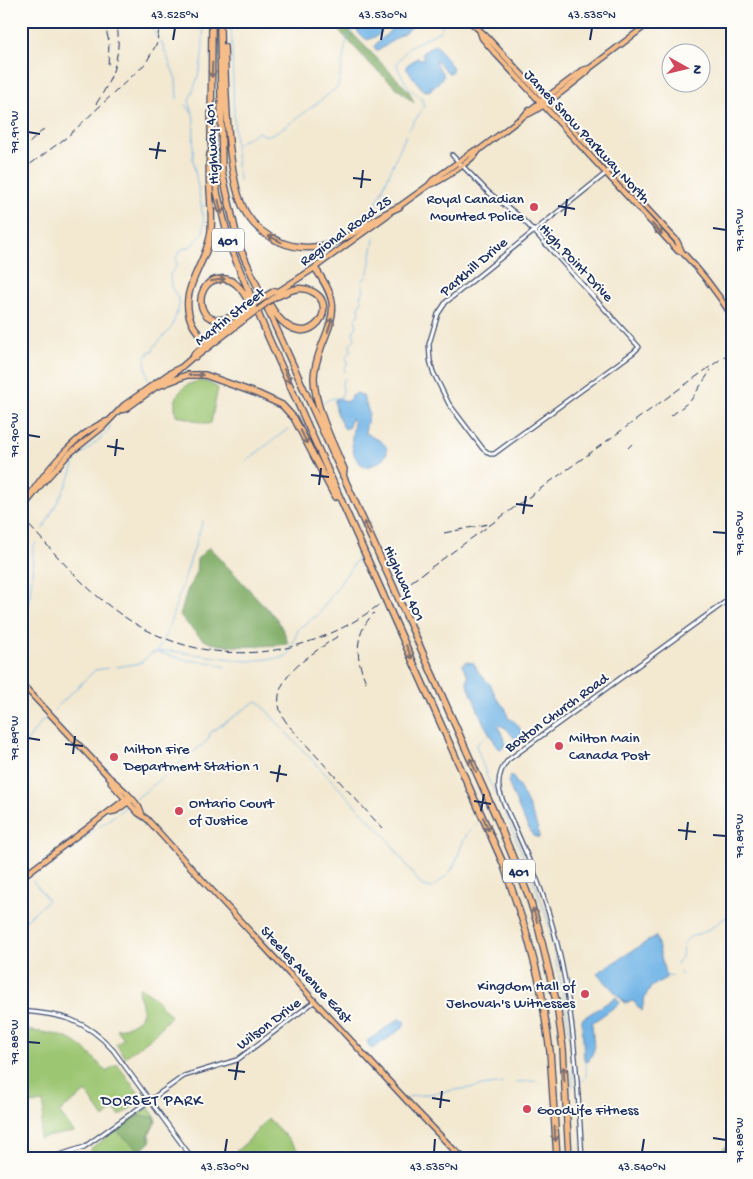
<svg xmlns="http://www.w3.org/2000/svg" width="753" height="1179" viewBox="0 0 753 1179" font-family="'Gochi Hand',sans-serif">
<rect width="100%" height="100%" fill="#fdfcf7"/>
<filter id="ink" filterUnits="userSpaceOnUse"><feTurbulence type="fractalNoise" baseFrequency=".02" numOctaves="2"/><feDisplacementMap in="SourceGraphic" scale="10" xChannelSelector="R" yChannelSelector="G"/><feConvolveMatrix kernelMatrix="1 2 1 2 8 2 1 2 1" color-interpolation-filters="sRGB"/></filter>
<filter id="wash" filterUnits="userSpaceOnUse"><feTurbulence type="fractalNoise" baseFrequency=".0096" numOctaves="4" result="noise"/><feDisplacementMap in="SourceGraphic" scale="20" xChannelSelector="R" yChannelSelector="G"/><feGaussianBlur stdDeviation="1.12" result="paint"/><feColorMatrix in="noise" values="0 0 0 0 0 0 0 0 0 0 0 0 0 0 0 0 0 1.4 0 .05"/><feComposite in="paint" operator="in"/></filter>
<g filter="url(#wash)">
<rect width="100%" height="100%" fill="#f3e8d0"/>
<!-- green -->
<path fill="#9cc672" stroke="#5c7a68" d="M202,381L209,383L218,388L211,423L208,424L176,415C171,397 183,382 202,381Z
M140,987L151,994L171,1016L152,1037L125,1057L116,1044L124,1038L116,1029C138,1026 149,1014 138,993Z
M21,1030C66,1034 76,1036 106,1072L117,1064L143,1099L120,1116L114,1109L104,1118L86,1092L59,1112L74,1132L39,1138L44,1109L43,1102L30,1104L21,1075V1063L27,1058L21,1051Z
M147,1108H149L157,1119L149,1135L151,1138L125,1158H92L90,1149Z
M268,1118L302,1154L301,1156L291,1158H228L247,1142Z"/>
<!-- forest -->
<path fill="#7dab64" stroke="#4c6d61" d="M330,21H340L409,91L414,103L373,67Z
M209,547L277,619L285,634L288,644C269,646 221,649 206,641C198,637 187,623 180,616L187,591L196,574L197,559Z
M138,1116L154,1117L156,1121L148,1136L151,1141L140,1151L117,1131Z
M732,1141V1158H713Z"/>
<!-- water -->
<path fill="#72b5e7" stroke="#4672a2" d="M345,21H389L379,35L368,40L361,36L355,27Z
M396,21L416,22L415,25L381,49L376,50L374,46L389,32Z
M434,45L437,46L453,68L451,73H448L438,62L435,61L444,76L434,87L430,86L432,89L428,91L423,90L406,68L407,65L417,58L424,59L422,53Z
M357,393L363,396L369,413L365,433C368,433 369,435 372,437C375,439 379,439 382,442C396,454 377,466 364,467C349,455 351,439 354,422L351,418L349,427L345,429C340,423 334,407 335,400L339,398L347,402L352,396Z
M466,662L474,663L479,673L490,684L497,699L506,709L508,718C517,721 522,730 523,739L514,738L507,729L500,725L498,727L504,737L505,742L504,747L501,749L498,748L484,724L471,693L467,683L468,675L463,667V664Z
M511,775C519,783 541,829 539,838L533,836L522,816L508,782Z
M656,936L666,978C649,987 645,991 642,1011L633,1001L625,1003L597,973Z
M616,997L620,1003L592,1023L594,1050L588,1062L584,1059L582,1019Z
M400,1018L405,1021L403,1028L374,1048H370L367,1041Z"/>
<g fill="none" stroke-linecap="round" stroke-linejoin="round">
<!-- stream -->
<path stroke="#72b5e7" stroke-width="1" d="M149,21L156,37
M231,21L235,145L239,181
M161,41L176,79L177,99
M186,105L192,112
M409,129L424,107L421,97C413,95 397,72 397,63L409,47L440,31L444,21
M235,145L258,132C261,134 265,136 269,135C280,133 326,96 338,87L347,38L356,28
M203,206L207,204
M372,214L406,135
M345,372L344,369C348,362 349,366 346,356L351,351L350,344L355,339L353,332L357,326L355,319L360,314L359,306L362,301L360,296L364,291L362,283L368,273L374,239
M148,379L145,360L150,351H153L154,347L172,327L179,306V300L171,287L170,274L177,266L176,258L182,249L190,247L203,234L204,221L193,160L194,118L189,100C202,71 204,53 203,21
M340,399L343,391L342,383L345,378
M322,404C328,400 332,397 339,398
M246,461L288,429
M203,521L167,632L157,652L170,651L247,661L281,658L288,655L299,628L318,615L360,555
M43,529L69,480L76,459L108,432L110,426
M21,603H27
M21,661L32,578L33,548L36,543
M117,667L140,663L152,653L157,652L187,660L214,663L225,667
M54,710L95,670L108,668
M488,735L476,745C482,762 487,782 498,796L537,889L548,921L568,1021L573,1063V1085L569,1089
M21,750L41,722L47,718
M136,799L208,740L210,733L253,703L258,701L293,740L386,837L421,885L431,888C438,883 447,877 452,869C461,854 461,834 477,824
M118,813L128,805
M99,827L115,815
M38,873L96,829
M21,924L48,900L33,881
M677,964L682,957L683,944L690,937L707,931L732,913
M680,972L681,975
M665,975L672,977
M515,1082L537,1081L541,1084
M580,1082C590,1078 585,1069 586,1061
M408,1097L503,1083"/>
</g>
</g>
<g filter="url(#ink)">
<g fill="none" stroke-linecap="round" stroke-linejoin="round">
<!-- minor casing -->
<g stroke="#3b4b6f" stroke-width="5.5">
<path id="minor" d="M452,155L488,192L519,216L533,230L639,347L634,352L494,454H490L483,449L449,404L433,372L430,360L429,344L438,314L446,302L610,170
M21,1011C60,1014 86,1019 113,1050L192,1158
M50,1158L84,1147L184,1076L237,1060L315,1001
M582,1158C577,1065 572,970 538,882C530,862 522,843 513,823C508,812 501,800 499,788C498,777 501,768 508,760L732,597"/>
</g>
<!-- major casing -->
<g stroke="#3b4b6f" stroke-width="7">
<path id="major" d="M469,21L485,35L677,241L682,252
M480,32L482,38L494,52L678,251L682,252C701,271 718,294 732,316
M525,115C533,116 576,81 586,73L590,68L652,21
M429,185C439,183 474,159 479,150L525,115L527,112L583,70L590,68
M397,208L429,185L433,180L475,150H479
M273,292L279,291L313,269L389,214
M193,357H196L248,317
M122,410L126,409L170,377L193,357L194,354L246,313
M30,495C46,470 79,431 107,421
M25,505L40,486L69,454L103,427L124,405L168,374L179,368
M21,513L26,504
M21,683L108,776C117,784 140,803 142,814
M111,779V783L138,813L147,819L183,859L407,1101L453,1149L464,1158
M111,812L116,811L131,800
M21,878L127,798
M453,1149L454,1154L458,1158"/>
</g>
<!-- highway casing -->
<g stroke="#3b4b6f" stroke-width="8">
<path id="highway" d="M212,21L211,142L217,192L231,249L266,332L383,594
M220,21L222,172L239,246L394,588
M224,47C226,88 226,180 246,213C261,238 292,252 321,246C351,240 372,218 399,207
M315,268C337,300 337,309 322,345C318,356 314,367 314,378C314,405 333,444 344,469L343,476
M267,299C300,367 346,306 311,291C307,289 301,288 296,289C289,290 282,295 275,297
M244,310C195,343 189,281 220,279C227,278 233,281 238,286C244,292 248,301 253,309
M207,343C203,338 197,332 193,325C175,291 208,264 211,231C213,205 207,179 210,154
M158,386L187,375H205L258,394L282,405L294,418L335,497
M400,602L498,821L529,897L538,926L557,1005L563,1049L569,1158
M389,608L503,863L526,931L540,984L550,1051L557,1158"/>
</g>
<!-- minor -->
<use href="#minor" stroke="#fff" stroke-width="3"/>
<!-- major -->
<use href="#major" stroke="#f7bd88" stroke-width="4.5"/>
<!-- highway -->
<use href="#highway" stroke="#f7bd88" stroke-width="5.5"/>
<!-- rail -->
<path stroke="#1b2f5e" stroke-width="1" stroke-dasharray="8 4" stroke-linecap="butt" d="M104,21L109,42L108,68
M96,104C113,79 123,51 116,21
M21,151L45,128
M21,171L67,137L146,63L157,43L160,21
M671,416L691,400L711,370
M628,448L632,444
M21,517C51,548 80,585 116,611C193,668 291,665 369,612L732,351
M444,533L488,524
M338,636C309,656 255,686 290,727L382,828
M366,682C355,657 354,634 374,613"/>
<!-- major-bridge casing -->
<g stroke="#3b4b6f" stroke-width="7" stroke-linecap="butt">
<path id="major-bridge" d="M246,313L254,307
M248,317L275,297"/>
</g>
<!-- highway-bridge casing -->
<g stroke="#3b4b6f" stroke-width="8" stroke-linecap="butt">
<path id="highway-bridge" d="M244,310L273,292
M394,588L400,602
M383,594L389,608"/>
</g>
<!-- major-bridge -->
<use href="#major-bridge" stroke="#f7bd88" stroke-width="4.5"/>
<!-- highway-bridge -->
<use href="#highway-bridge" stroke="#f7bd88" stroke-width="5.5"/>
</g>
<!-- one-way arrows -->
<defs><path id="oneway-shaft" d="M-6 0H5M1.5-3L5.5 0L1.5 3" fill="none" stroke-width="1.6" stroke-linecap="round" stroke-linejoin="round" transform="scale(1.25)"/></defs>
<g stroke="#7e6f71">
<use href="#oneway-shaft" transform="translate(212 70) rotate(92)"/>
<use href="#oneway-shaft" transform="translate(220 207) rotate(78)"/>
<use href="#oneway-shaft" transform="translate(657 229) rotate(47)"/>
<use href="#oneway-shaft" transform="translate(275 239) rotate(-154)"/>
<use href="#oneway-shaft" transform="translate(218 280) rotate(-9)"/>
<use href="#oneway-shaft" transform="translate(330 325) rotate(-72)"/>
<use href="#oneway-shaft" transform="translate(196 375)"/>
<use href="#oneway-shaft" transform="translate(287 376) rotate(65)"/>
<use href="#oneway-shaft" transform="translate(304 437) rotate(64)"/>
<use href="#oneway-shaft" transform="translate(367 528) rotate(-115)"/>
<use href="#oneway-shaft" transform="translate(409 652) rotate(66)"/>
<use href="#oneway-shaft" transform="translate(473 765) rotate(-114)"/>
<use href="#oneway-shaft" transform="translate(486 824) rotate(66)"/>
<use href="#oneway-shaft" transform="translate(535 915) rotate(-108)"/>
<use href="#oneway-shaft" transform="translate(564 1074) rotate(-93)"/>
<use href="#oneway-shaft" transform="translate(555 1134) rotate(86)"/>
</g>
</g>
<!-- ticks -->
<path fill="none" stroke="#1b2f5e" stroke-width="2" d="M173,40L175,28M381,40L383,28M590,40L592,28M28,132L40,134M149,149L166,151M156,159L159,142M353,178L371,180M361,188L363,170M558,206L575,209M565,216L567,199M713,228L726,230M28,435L40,437M107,446L124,449M115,456L117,439M311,475L329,477M319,485L321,468M516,504L533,506M523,514L526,496M713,532L726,533M28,738L40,740M65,744L83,746M73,754L75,736M270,772L287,775M277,782L280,765M474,801L491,804M481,811L484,794M678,830L696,832M713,835L726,836M686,840L688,822M28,1042L40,1043M228,1070L245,1072M235,1080L238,1062M432,1098L450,1101M440,1108L442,1091M713,1138L726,1140M225,1152L227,1139M434,1152L435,1139M642,1152L644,1139"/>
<!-- markers -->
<g fill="#d1495b" stroke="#fdfcf7" stroke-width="2">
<circle cx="534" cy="207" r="5"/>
<circle cx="559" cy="746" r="5"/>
<circle cx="114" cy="757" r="5"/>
<circle cx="179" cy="811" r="5"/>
<circle cx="585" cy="994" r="5"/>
<circle cx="527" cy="1109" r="5"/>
</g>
<g text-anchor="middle" stroke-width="4" stroke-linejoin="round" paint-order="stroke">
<!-- shield labels -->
<g fill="#fdfcf7" stroke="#5f6c8c" stroke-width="1">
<rect x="212" y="228.5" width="32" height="23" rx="4"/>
<rect x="503" y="859.5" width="32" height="23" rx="4"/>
</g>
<g font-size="14" font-weight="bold" fill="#1b2f5e">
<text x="228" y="245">401</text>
<text x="519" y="876">401</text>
</g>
<!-- street labels -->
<g font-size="15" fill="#1b2f5e" stroke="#fdfcf7">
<text transform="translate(588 136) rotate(47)" y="5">James Snow Parkway North</text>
<text transform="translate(211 144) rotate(-93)" y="5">Highway 401</text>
<text transform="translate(345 230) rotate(-36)" y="5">Regional Road 25</text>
<text transform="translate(577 262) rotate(47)" y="5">High Point Drive</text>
<text transform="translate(473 266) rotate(-40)" y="5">Parkhill Drive</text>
<text transform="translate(229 316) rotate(-38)" y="5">Martin Street</text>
<text transform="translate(405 583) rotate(66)" y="5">Highway 401</text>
<text transform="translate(556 712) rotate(-36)" y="5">Boston Church Road</text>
<text transform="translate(307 974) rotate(47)" y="5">Steeles Avenue East</text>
<text transform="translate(268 1023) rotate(-37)" y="5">Wilson Drive</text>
</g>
<!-- poi labels -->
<g font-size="15" fill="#1b2f5e" stroke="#fdfcf7" text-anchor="start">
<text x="524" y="203" text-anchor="end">Royal Canadian<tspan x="524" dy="17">Mounted Police</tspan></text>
<text x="569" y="742">Milton Main<tspan x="569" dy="17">Canada Post</tspan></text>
<text x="124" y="753">Milton Fire<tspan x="124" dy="17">Department Station 1</tspan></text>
<text x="189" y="807">Ontario Court<tspan x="189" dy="17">of Justice</tspan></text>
<text x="575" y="990" text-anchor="end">Kingdom Hall of<tspan x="575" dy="17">Jehovah's Witnesses</tspan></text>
<text x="537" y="1114">GoodLife Fitness</text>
</g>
<!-- neighbourhood labels -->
<g font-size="16" letter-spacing="1" fill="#1b2f5e" stroke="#fdfcf7">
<text x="152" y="1105">DORSET PARK</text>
</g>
</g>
<!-- margin -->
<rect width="753" height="1179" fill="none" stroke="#fdfcf7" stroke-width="55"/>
<!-- north arrow -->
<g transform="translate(686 68) rotate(98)"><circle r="24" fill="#fdfcf7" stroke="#a3aaba"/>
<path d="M0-4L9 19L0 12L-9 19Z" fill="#d1495b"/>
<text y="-8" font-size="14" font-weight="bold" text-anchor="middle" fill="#1b2f5e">N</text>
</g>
<rect x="28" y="28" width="698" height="1124" fill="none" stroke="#1b2f5e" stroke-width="2"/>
<g font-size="12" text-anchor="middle" fill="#1b2f5e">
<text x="175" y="18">43.525°N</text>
<text x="383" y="18">43.530°N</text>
<text x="592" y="18">43.535°N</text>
<text transform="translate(14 132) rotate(-90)" y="4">79.91°W</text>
<text transform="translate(739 230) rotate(-90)" y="4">79.91°W</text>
<text transform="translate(14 435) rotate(-90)" y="4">79.90°W</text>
<text transform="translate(739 533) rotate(-90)" y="4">79.90°W</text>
<text transform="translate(14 738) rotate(-90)" y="4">79.89°W</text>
<text transform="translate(739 836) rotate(-90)" y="4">79.89°W</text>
<text transform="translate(14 1042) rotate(-90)" y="4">79.88°W</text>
<text transform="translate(739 1140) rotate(-90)" y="4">79.88°W</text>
<text x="225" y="1170">43.530°N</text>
<text x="434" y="1170">43.535°N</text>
<text x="642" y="1170">43.540°N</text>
</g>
</svg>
